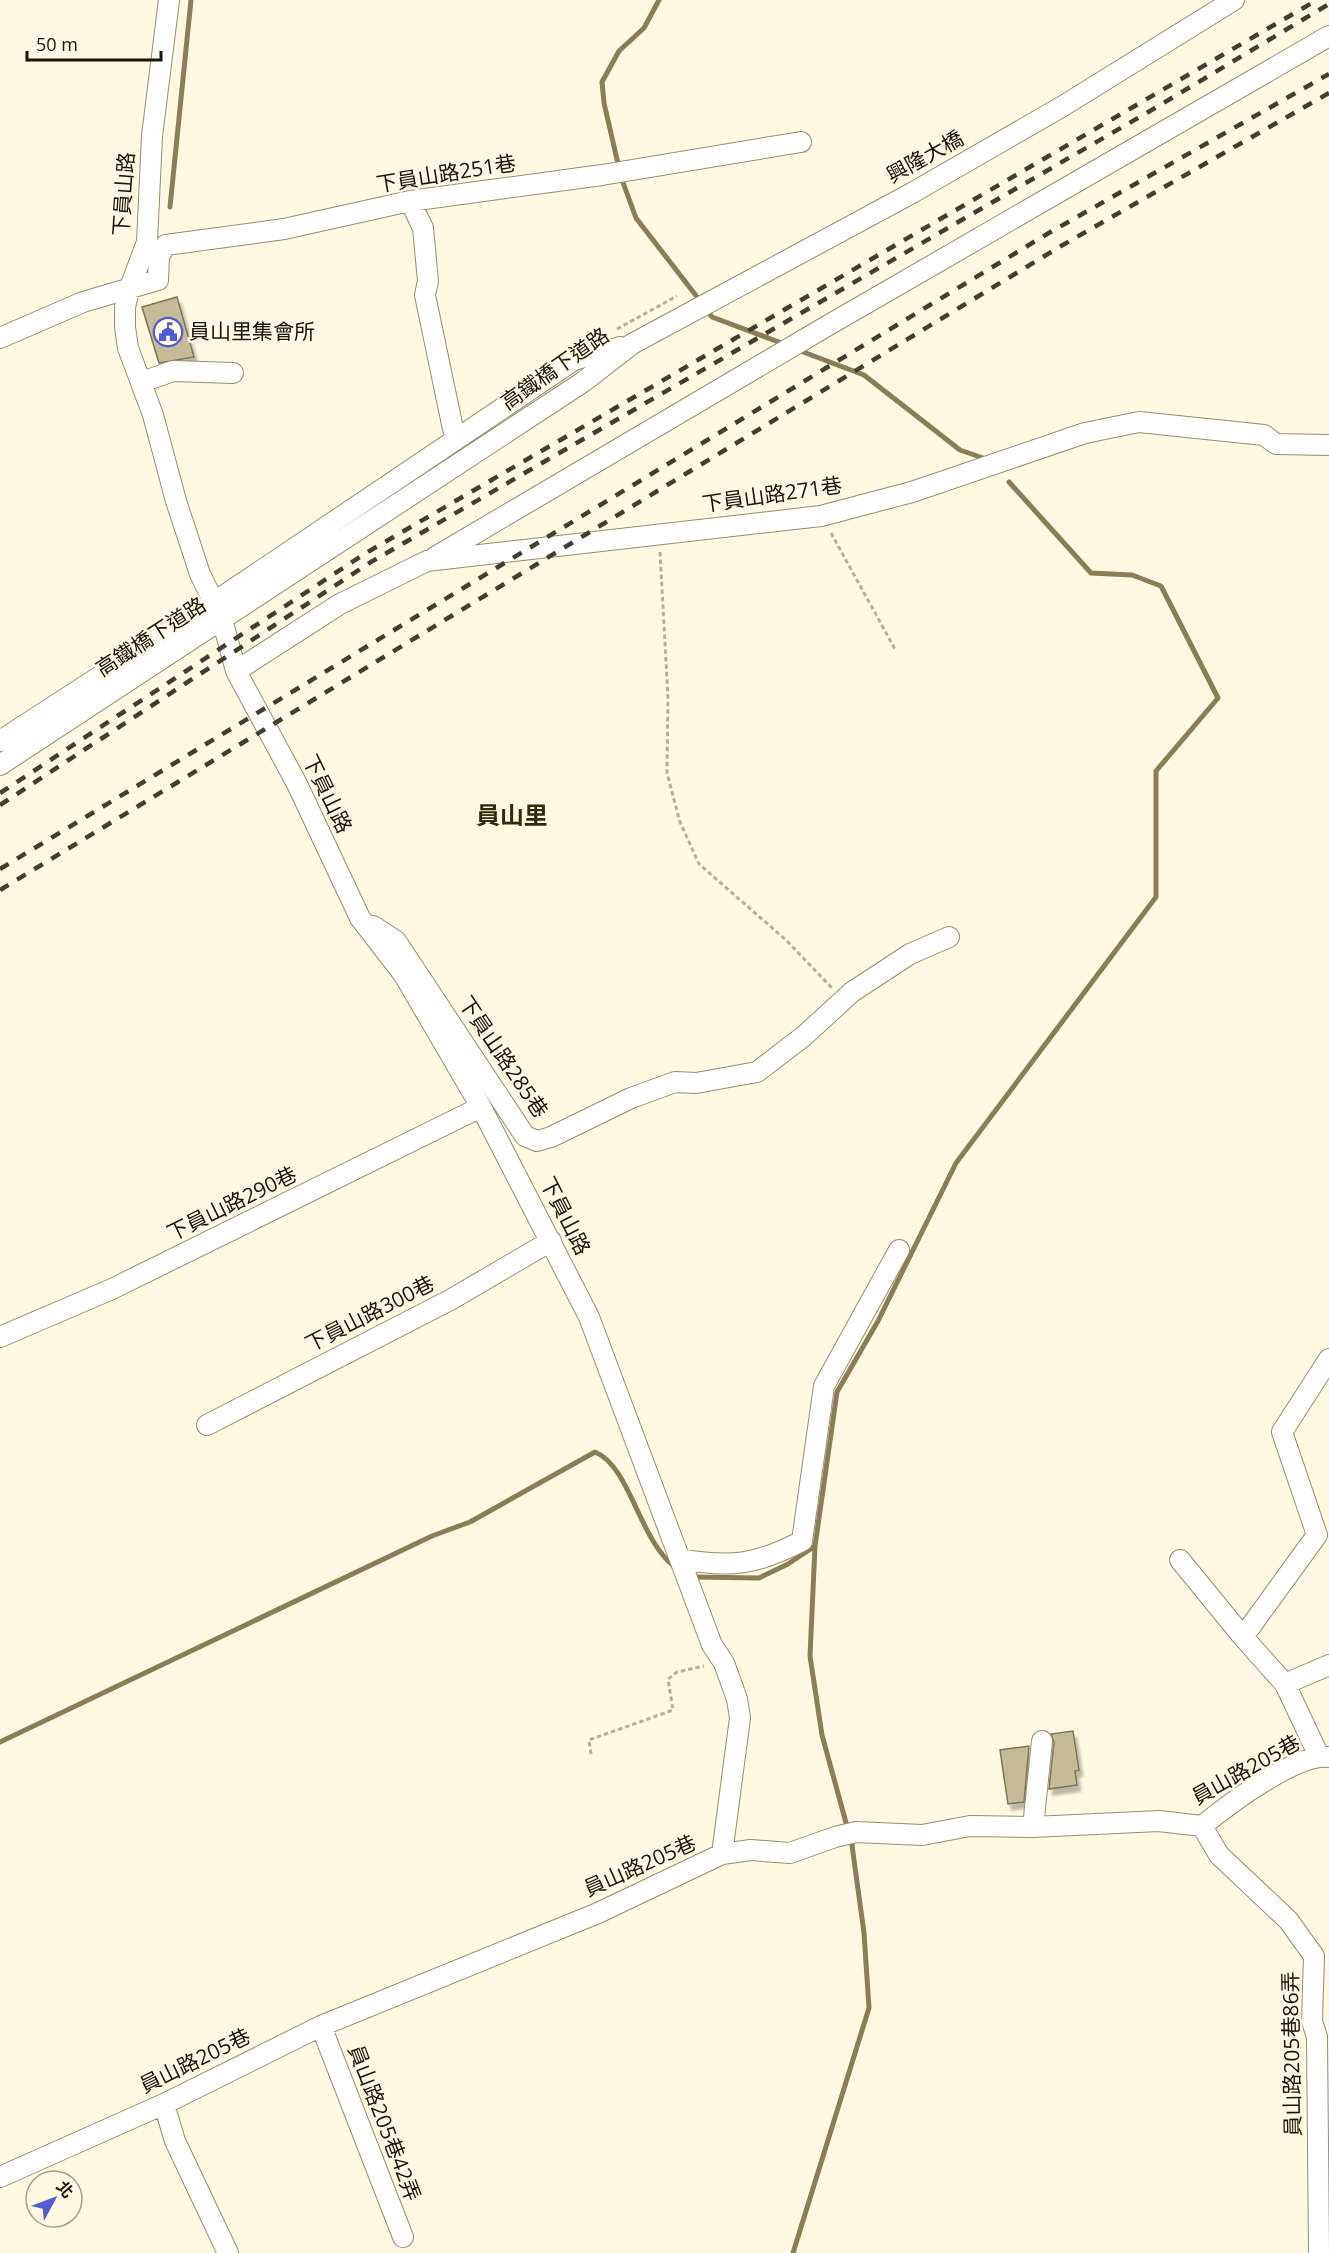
<svg xmlns="http://www.w3.org/2000/svg" width="1329" height="2253" viewBox="0 0 1329 2253" font-family="'Open Sans','Noto Sans TC',sans-serif">
<defs>
<filter id="shadow"><feDropShadow dx="3.5" dy="6" stdDeviation="1.5" flood-color="#0004"/></filter>
</defs>
<rect width="100%" height="100%" fill="#fff9e4"/>
<g fill="none" stroke-linecap="round" stroke-linejoin="round">
<!-- stream -->
<path stroke="#897e57" stroke-width="5" d="M619,168L604,103L602,82L619,51L644,28L659,0
M621,177L636,218L701,302
M170,207L191,0
M706,309L712,317L784,344
M798,350L864,375L960,450L983,458
M693,1577L759,1578L788,1564L815,1546
M0,1742L432,1536L470,1522L595,1452C630,1466 639,1540 675,1567
M848,1830L822,1735L810,1656L815,1546L837,1392L878,1321L956,1163L1156,897V771L1218,698L1161,586L1132,575L1091,573L1009,482
M793,2253L869,2008L864,1933L851,1838"/>
</g>
<!-- building -->
<path fill="#c5bb99" stroke="#7e7554" stroke-width="1.5" filter="url(#shadow)" d="M177,297L194,357L159,363L142,307Z
M1073,1731L1079,1770L1075,1771L1077,1785L1049,1789L1054,1742L1051,1734Z
M1029,1746L1024,1802L1008,1804L1000,1750Z"/>
<g fill="none" stroke-linecap="round" stroke-linejoin="round">
<!-- minor casing -->
<g stroke="#978e6d" stroke-width="22">
<path id="minor" d="M169,0L152,136L147,242L129,290L125,307V327L128,348L153,415L176,501L200,574L222,619L236,671L297,784L360,918L404,975L481,1107L589,1317L712,1645L724,1663L737,1699L740,1718L722,1854
M410,201L423,228L428,281L425,295L453,429
M0,338L83,302L158,280L159,256L166,245L284,229L410,201L602,175L801,142
M142,382L173,371L233,373
M435,557L827,326L1329,36
M236,671L340,604L427,561L821,516L912,492L1085,433L1139,422L1264,435L1276,444L1329,445
M0,741L213,603L574,360L620,347
M0,765L583,382L632,344L912,193L1063,106L1234,0
M373,926L396,941L525,1136L537,1141L551,1137L631,1098L675,1082L696,1083L757,1072L804,1036L852,992L910,954L949,937
M0,1337L112,1289L481,1107
M207,1425L450,1300L551,1241
M680,1559C731,1568 756,1565 802,1541L824,1386L899,1250
M1180,1560L1243,1637
M1285,1684L1329,1665
M1319,1756L1285,1684L1243,1637L1317,1535L1282,1432L1329,1359
M1202,1826L1219,1855L1288,1920L1314,1956L1312,2021L1317,2037L1319,2253
M1033,1827L1042,1741
M321,2026L403,2237
M164,2104L175,2141L228,2253
M0,2177L164,2104L321,2026L598,1913L722,1854L751,1850L790,1853L835,1837L856,1832L922,1835L970,1826L1033,1827L1159,1821L1202,1826C1228,1805 1296,1753 1329,1757"/>
</g>
<!-- path -->
<path stroke="#b5b09e" stroke-width="3" stroke-dasharray="4.5 3" stroke-linecap="butt" d="M617,329L677,296
M831,533L896,651
M660,552L668,698L667,773L680,822L699,864L786,940L832,988
M591,1754L589,1740L673,1710L668,1679L677,1672L704,1666"/>
<!-- minor -->
<use href="#minor" stroke="#fff" stroke-width="20"/>
<!-- rail -->
<path stroke="#423e30" stroke-width="4.5" stroke-dasharray="10 10" stroke-linecap="butt" d="M0,793L366,553L1317,0
M0,805L371,562L1150,111L1329,4
M0,869L1047,234L1329,74
M0,890L1061,246L1329,93"/>
</g>
<!-- icons -->
<defs>
<g id="civic-ring" transform="scale(1.5)"><circle r="9.5" fill="#fff9e4" stroke="#525dd3" stroke-width="1.5"/><path d="M-.6-6.5H3V-4.5H.6V-3L4-1V1h2V6H-6V1h2V-1L-.6-3ZM-1.2 2.5V6h2.4V2.5Z" fill="#525dd3"/></g>
</defs>
<g fill-rule="evenodd">
<use href="#civic-ring" x="168" y="332"/>
</g>
<g text-anchor="middle" stroke-width="5" stroke-linejoin="round" paint-order="stroke">
<!-- street labels -->
<g font-size="21" fill="#191509" stroke="#fff9e4">
<text transform="translate(925 157) rotate(-29)" y="7">興隆大橋</text>
<text transform="translate(446 174) rotate(-9)" y="7">下員山路251巷</text>
<text transform="translate(124 194) rotate(-86)" y="7">下員山路</text>
<text transform="translate(555 369) rotate(-35)" y="7">高鐵橋下道路</text>
<text transform="translate(772 495) rotate(-8)" y="7">下員山路271巷</text>
<text transform="translate(151 637) rotate(-33)" y="7">高鐵橋下道路</text>
<text transform="translate(327 794) rotate(64)" y="7">下員山路</text>
<text transform="translate(503 1057) rotate(56)" y="7">下員山路285巷</text>
<text transform="translate(232 1204) rotate(-26)" y="7">下員山路290巷</text>
<text transform="translate(565 1216) rotate(63)" y="7">下員山路</text>
<text transform="translate(370 1314) rotate(-27)" y="7">下員山路300巷</text>
<text transform="translate(1246 1770) rotate(-29)" y="7">員山路205巷</text>
<text transform="translate(640 1866) rotate(-24)" y="7">員山路205巷</text>
<text transform="translate(1292 2054) rotate(-91)" y="7">員山路205巷86弄</text>
<text transform="translate(195 2061) rotate(-26)" y="7">員山路205巷</text>
<text transform="translate(384 2123) rotate(69)" y="7">員山路205巷42弄</text>
</g>
<!-- poi labels -->
<g font-size="21" fill="#191509" stroke="#fff9e4" text-anchor="start">
<text x="189" y="339">員山里集會所</text>
</g>
<!-- quarter labels -->
<g font-size="24" font-weight="bold" fill="#322a0a" stroke="#fff9e4">
<text x="512" y="824">員山里</text>
</g>
</g>
<!-- north arrow -->
<g transform="translate(54 2199) rotate(49)"><circle r="28" fill="#fff9e4" stroke="#a39e8c" stroke-width="1.5"/>
<path d="M0-4.5L10 22L0 15L-10 22Z" fill="#525dd3"/>
<text y="-9" font-size="16" font-weight="bold" text-anchor="middle" fill="#191509">北</text>
</g>
<!-- scale -->
<path d="M27 51v9h134v-9" fill="none" stroke="#191509" stroke-width="3"/>
<text x="36" y="51" font-size="18" fill="#191509" stroke="#fff9e4" stroke-width="4.5" paint-order="stroke">50 m</text>
</svg>
